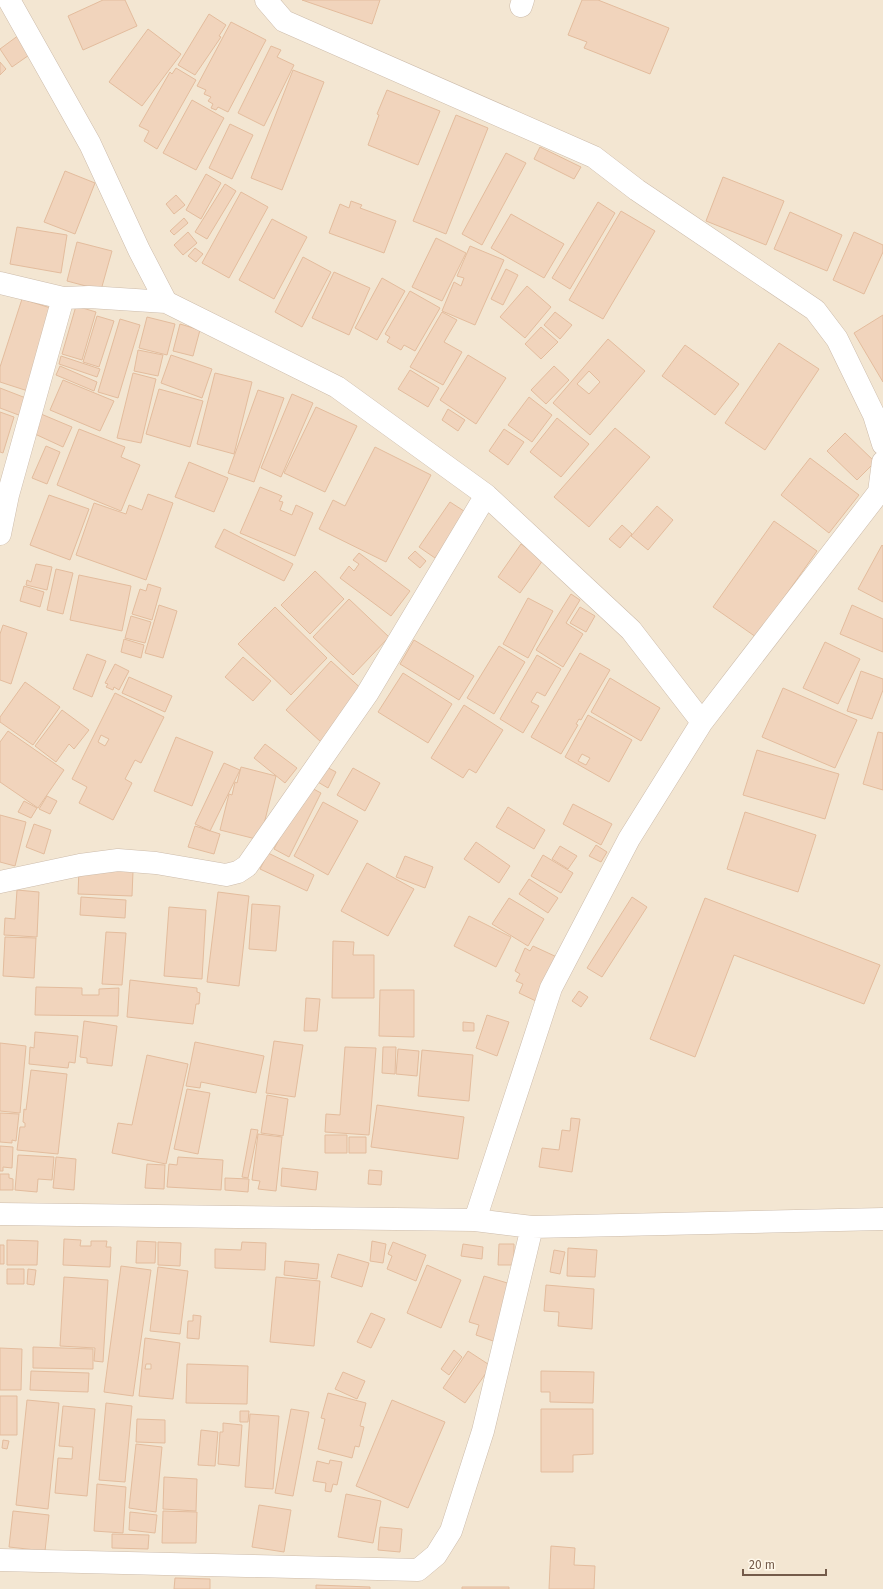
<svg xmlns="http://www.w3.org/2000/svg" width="883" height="1589" viewBox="0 0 883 1589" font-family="'Fira Sans',sans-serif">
<rect width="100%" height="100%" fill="#fcf4e4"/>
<!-- residential -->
<path fill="#f3e6d2" d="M0,0H883V1589H0Z"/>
<!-- building -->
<path fill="#f1d4bc" stroke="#e3bc9d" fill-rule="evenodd" d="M103,0H125L137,26L83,50L68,16Z
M302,0H380L372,24Z
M582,0H598L669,28L650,74L584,48L587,42L568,35Z
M209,14L226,25L219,36L221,37L195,75L178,65Z
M231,22L266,40L228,112L218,107L216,110L211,108L213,104L208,101L211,97L204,94L206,90L197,86Z
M148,29L181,54L142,106L109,82Z
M19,35L32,53L12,67L0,49Z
M271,46L281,50L277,57L294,65L264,126L238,113Z
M0,62L6,69L0,75Z
M176,68L196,80L157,149L144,141L149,131L139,126L170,72L172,74Z
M293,70L324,82L282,190L251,178Z
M387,90L440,111L418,165L368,145L379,115L377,114Z
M192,100L224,118L196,170L163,153Z
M456,115L488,128L446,234L413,221Z
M230,124L253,135L232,179L209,168Z
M540,147L581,167L574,179L534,159Z
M506,153L526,163L482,245L462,234Z
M65,171L95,183L75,234L44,222Z
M206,174L221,183L201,219L186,210Z
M723,177L784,201L766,245L706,221Z
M225,184L236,191L207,239L195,232Z
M241,192L268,207L229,278L202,263Z
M176,195L185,205L174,214L166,204Z
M351,201L362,205L360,208L396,221L384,253L329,233L340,204L349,208Z
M598,202L615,213L570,289L552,278Z
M621,211L655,231L603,319L569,300Z
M790,212L842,235L827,271L774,249Z
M511,214L564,244L544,278L491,248Z
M184,218L188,223L174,235L170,231Z
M272,219L307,237L274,299L239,280Z
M17,227L67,235L61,273L10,264Z
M188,232L197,243L183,255L174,245Z
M854,232L883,245V252L864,294L833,280Z
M436,238L466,253L442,301L412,287Z
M77,242L112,251L101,290L67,281Z
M470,246L504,260L475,325L442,311L454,282L461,286L464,278L457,276Z
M195,248L203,254L196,262L188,256Z
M303,257L331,272L302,327L275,312Z
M506,269L518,275L503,305L491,299Z
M334,272L370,288L349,335L312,318Z
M382,278L405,291L377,340L355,328Z
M527,286L551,307L525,338L500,317Z
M410,291L440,308L415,351L404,345L401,350L387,342L390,337L385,334Z
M22,299L57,310L31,392L0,382V367Z
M76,306L96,312L82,360L62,354Z
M442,312L457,320L444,342L462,352L443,385L410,367Z
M555,312L572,325L560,339L544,325Z
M883,315V382L854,333Z
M97,316L114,321L99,367L83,362Z
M147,317L175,324L167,355L139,348Z
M120,319L140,325L118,398L98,392Z
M180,324L200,330L193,356L173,351Z
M541,327L558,342L541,359L525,344Z
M608,339L645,371L590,435L553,403ZM589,371L600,382L589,394L577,384Z
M779,343L819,369L765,450L725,423Z
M685,345L739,384L715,415L662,376Z
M138,350L163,355L158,376L134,371Z
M171,355L212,369L202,398L161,383Z
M468,355L506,378L476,424L440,400Z
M61,356L100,369L97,377L59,364Z
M60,366L97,382L94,391L56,375Z
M554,366L569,380L546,404L531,390Z
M410,370L439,388L428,407L398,389Z
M133,373L156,379L141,443L117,438Z
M215,373L252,382L234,454L197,444Z
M63,380L114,401L100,431L50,410Z
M0,388L31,400L24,417L0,408Z
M159,389L203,401L190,447L146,434Z
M258,390L284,398L254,482L228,473Z
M292,394L313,403L281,477L261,468Z
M529,397L552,415L532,442L508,425Z
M316,407L357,426L325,492L284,473Z
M448,409L465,420L458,431L442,420Z
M0,412L14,417L3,453L0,452Z
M41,414L72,427L63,447L35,434L39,426L36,425Z
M557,418L589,444L561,477L530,452Z
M615,428L650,457L589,527L554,497Z
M79,429L125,447L121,457L140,465L121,511L57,485Z
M504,429L524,442L508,465L489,451Z
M845,433L875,462L857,480L827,451Z
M46,446L60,452L47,484L32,478Z
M375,447L431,475L386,562L319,529L333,500L345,506Z
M810,458L859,495L829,533L781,495Z
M189,462L228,478L214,512L175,497Z
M260,487L282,496L279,501L283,502L280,510L292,515L296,505L313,513L295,556L240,533Z
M148,494L173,503L146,580L76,555L94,503L126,514L129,505L142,510Z
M49,495L89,509L70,560L30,545Z
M450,502L467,513L435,558L419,547Z
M657,506L673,520L648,550L631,536Z
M774,521L817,551L756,637L713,607Z
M622,525L632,534L620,548L609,539Z
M224,529L293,564L284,581L215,547Z
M521,544L543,560L520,593L498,577Z
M882,545L883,546V602L858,589Z
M415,551L426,561L420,568L408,558Z
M359,553L410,591L391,616L340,578L349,566L354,571L359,564L353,560Z
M36,564L52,567L47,590L26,585L27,580L31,582Z
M56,569L73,573L63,614L47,610Z
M315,571L344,599L310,634L281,605Z
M79,575L131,586L122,631L70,620Z
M148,584L161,588L152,620L132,614L140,589L146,591Z
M24,586L44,592L40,607L20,601Z
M571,594L580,600L566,623L583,634L563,667L536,650Z
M528,598L553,611L528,658L503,644Z
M349,599L389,637L353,675L313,637Z
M159,605L177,611L163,658L145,653Z
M852,605L883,619V652L840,634Z
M275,607L327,658L291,695L238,644Z
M580,607L595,616L586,632L570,623Z
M131,616L151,622L145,643L125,638Z
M3,625L27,633L11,684L0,680V634Z
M124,639L144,645L141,658L121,652Z
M414,640L474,676L459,700L400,664Z
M825,642L860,659L838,704L803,688Z
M499,646L525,662L494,714L467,698Z
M580,653L610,670L581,720L579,719L576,724L578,725L561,754L531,737Z
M87,654L106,661L92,697L73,689Z
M537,655L561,669L545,696L537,692L531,702L539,706L523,733L500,719Z
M243,657L271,681L253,701L225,677Z
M331,661L366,693L321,742L286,710Z
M115,664L129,671L119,690L114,687L113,690L106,687L108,684L105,683Z
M861,671L883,679V690L872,719L847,711Z
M403,673L452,704L428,743L378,712Z
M129,677L172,696L165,712L122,693Z
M610,678L660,708L641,741L591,712Z
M25,682L60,707L33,745L0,722V717Z
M783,688L857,720L835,768L762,737Z
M115,693L164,717L141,763L135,760L125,779L132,783L113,820L79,803L87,787L72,779ZM101,735L109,739L105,746L98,742Z
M464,705L503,730L476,773L469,769L463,778L431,758Z
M62,710L89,730L74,749L69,744L56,762L35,746Z
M588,715L632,740L609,782L565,757ZM582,754L590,758L586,765L578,761Z
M8,731L64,770L38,808L0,782V742Z
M878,732L883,733V790L863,784Z
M176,737L213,752L192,806L154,791Z
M265,744L297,768L285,783L254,758Z
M757,750L839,774L825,819L743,795Z
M224,763L240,770L210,831L195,824Z
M319,763L336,772L328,788L311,778Z
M241,767L276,776L260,840L220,830L229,794L232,795L235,782L237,783Z
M353,768L380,783L365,811L337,795Z
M306,785L321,793L289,857L274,849Z
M47,796L57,801L50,814L39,809Z
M24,801L37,808L31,818L18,812Z
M323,802L358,821L328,875L294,856Z
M573,804L612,824L601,845L563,824Z
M508,807L545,830L534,849L496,827Z
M745,812L816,835L798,892L727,869Z
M0,815L26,822L15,866L0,862Z
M34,824L51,830L44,854L26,847Z
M195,826L220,834L214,854L188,847Z
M476,842L510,866L499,883L464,859Z
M596,845L607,852L601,862L589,856Z
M560,846L577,856L568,869L552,859Z
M268,853L314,875L307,891L260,869Z
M543,855L573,873L561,893L531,876Z
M405,856L433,867L425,888L396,877Z
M367,863L414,889L388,936L341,911Z
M79,869L133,871L132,896L78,894Z
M529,879L558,898L548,913L519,894Z
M17,890L39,892L37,937L4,935L5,918L15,919Z
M218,892L249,896L239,986L207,982Z
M81,897L126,900L125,918L80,915Z
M632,897L647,907L602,977L587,968Z
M509,898L544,919L528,946L492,924Z
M705,898L880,965L864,1004L734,955L695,1057L650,1039Z
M252,904L280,906L276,951L249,949Z
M169,907L206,910L202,979L164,976Z
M469,916L511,937L496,967L454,946Z
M106,932L126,933L122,985L102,984Z
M5,937L36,938L34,978L3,976Z
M333,941L354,942L353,955H374V998H332Z
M533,946L559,958L538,1002L519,993L523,984L516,981L520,974L515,971L525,948L530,951Z
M130,980L197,988V992L200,993L199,1004H196L193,1024L127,1017Z
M36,987L82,988V995H99V989L119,988L118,1016L35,1015Z
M380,990H414V1037L379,1036Z
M579,991L588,997L581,1007L572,1001Z
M306,998L320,999L317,1031H304Z
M487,1015L509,1022L497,1056L476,1048Z
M84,1021L117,1026L112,1066L87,1063V1058L80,1057Z
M463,1022L474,1023V1031H463Z
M35,1032L78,1036L75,1063L69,1062L68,1068L29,1064L30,1047L34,1048Z
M274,1041L303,1045L295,1097L266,1093Z
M195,1042L264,1056L256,1093L201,1082L200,1088L186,1086Z
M0,1043L26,1046L20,1113L0,1111Z
M345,1047L376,1048L369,1135L325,1132L326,1114L340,1115Z
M383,1047H396L395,1074L382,1073Z
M398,1049L419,1051L417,1076L396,1074Z
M422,1050L473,1055L469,1101L418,1096Z
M147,1055L188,1064L166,1164L112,1153L118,1123L132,1125Z
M31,1070L67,1074L58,1154L17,1150L20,1127H25V1123L23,1122L24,1109L26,1110Z
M187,1089L210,1093L198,1154L174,1149Z
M267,1095L288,1099L283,1136L261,1133Z
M377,1105L464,1117L458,1159L371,1147Z
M0,1113L19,1114L16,1141L12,1140V1143L0,1142Z
M571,1118L580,1119L572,1172L539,1167L542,1148L559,1150L562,1130L570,1131Z
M251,1129L258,1130L248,1178L242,1177Z
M258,1134L282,1137L276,1191L258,1189L260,1181L252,1180Z
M325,1135H347V1153H325Z
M349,1137H366V1153H349Z
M0,1146L13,1147L12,1168L3,1167V1171H0Z
M18,1155L54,1157L52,1180L38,1179L37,1192L15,1190Z
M56,1157L76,1159L74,1190L53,1188Z
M178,1157L223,1160L221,1190L167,1187L169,1164L177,1165Z
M147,1164L165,1165L164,1189L145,1188Z
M282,1168L318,1172L316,1190L281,1186Z
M369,1170L382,1171L381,1185L368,1184Z
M0,1174H9V1178L13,1179V1190H0Z
M225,1178L249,1179L248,1192L225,1190Z
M64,1239L81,1240L80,1246H91V1241H107L106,1247H111L110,1267L63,1265Z
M7,1240L38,1241L37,1265H7Z
M137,1241L156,1242L155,1263H136Z
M372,1241L386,1244L383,1263L370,1261Z
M158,1242L181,1243L180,1266L158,1265Z
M242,1242L266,1243L265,1270L215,1268V1249L241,1250Z
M393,1242L426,1255L416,1281L387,1269L392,1256L388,1254Z
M463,1244L483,1247L482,1259L461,1256Z
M499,1244H514V1265H498Z
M0,1245H4V1264H0Z
M568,1248L597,1250L595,1277L567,1276Z
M554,1250L565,1252L560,1274L550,1272Z
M338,1254L369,1263L362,1287L331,1277Z
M285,1261L319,1264L317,1279L284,1275Z
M427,1265L461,1280L441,1328L407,1313Z
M121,1266L151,1270L133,1396L104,1392Z
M158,1267L188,1271L180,1334L150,1331Z
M7,1269H24V1284H7Z
M28,1269L36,1270L34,1285L27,1284Z
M484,1276L514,1285L496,1342L476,1335L479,1325L469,1322Z
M64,1277L108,1280L103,1362L94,1361L95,1348L60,1346Z
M276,1277L320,1281L314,1346L270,1342Z
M546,1285L594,1289L592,1329L558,1326L559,1312L544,1311Z
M371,1313L385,1319L371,1348L357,1342Z
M193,1315L201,1316L199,1339L187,1338L188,1321H193Z
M145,1338L180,1343L173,1399L139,1396ZM146,1364H151V1369H145Z
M33,1347L93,1349V1369L33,1368Z
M0,1348L22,1349L21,1390H0Z
M454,1350L462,1357L449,1375L441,1369Z
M468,1351L491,1366L465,1403L443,1388Z
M187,1364L248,1366L247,1404L186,1403Z
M31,1371L89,1373L88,1392L30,1390Z
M541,1371L594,1372L593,1403L550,1402V1392H541Z
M343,1372L365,1381L357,1399L335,1389Z
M328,1393L366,1403L360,1426L364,1427L359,1447L355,1446L352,1458L318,1449L325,1419L321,1418Z
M0,1396H17V1435H0Z
M27,1400L59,1403L48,1509L16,1505Z
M392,1400L445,1422L408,1508L356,1486Z
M106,1403L132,1406L125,1482L99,1480Z
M63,1406L95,1409L87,1496L55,1493L58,1458L72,1459L73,1447L59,1446Z
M291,1409L309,1412L293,1496L275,1493Z
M541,1409H593V1454L573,1455V1472H541Z
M240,1411H249L248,1422H240Z
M250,1414L279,1416L273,1489L245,1487Z
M137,1419L165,1420V1443L136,1442Z
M223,1423L242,1425L239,1466L218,1464L220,1432H223Z
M201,1430L218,1432L215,1466L198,1465Z
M3,1440L9,1441L7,1449L2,1448Z
M136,1444L162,1447L156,1512L129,1508Z
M330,1460L342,1462L337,1485L333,1484L331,1492L325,1491L326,1483L313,1481L317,1461L329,1464Z
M164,1477L197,1479L196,1511L163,1509Z
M97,1484L126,1487L123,1533L94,1531Z
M346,1494L381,1501L373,1543L338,1537Z
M259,1505L291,1510L284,1552L252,1547Z
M13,1511L49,1515L45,1551L9,1547Z
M163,1511L197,1512L196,1543H162Z
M130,1512L157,1515L155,1533L129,1530Z
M380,1527L402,1529L400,1552L378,1550Z
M112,1534L149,1535L148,1549L112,1548Z
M551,1546L575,1548L574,1565L595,1566L594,1589H549Z
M175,1578L210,1579V1589H174Z
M316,1585L370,1587V1589H316Z
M462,1587H509V1589H462Z"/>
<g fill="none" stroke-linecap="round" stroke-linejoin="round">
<!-- minor casing -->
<g stroke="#cdbcab" stroke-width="23">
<path id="minor" d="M9,0L90,144L139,250L166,302L337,387L486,495L631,630L702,722
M266,0L284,21L594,157L637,190L815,310L837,339L874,415L883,444
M521,6L523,0
M0,283L63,298L89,297L166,302
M0,534L8,495L63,298
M0,882L80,865L118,860L156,863L226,875L238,872L247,866L367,694L486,495
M0,1214L475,1220L532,1227L883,1219
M475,1220L551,988L629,839L702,722L879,492L883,462
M0,1560L418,1570L436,1555L451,1531L483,1431L532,1227"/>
</g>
<!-- minor -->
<use href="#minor" stroke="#fff" stroke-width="22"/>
</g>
<!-- scale -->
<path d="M743 1569v6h83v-6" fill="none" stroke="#745b4a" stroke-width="2"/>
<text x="749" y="1569" font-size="12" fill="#745b4a" stroke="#fff8ea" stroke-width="3" paint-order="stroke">20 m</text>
</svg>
